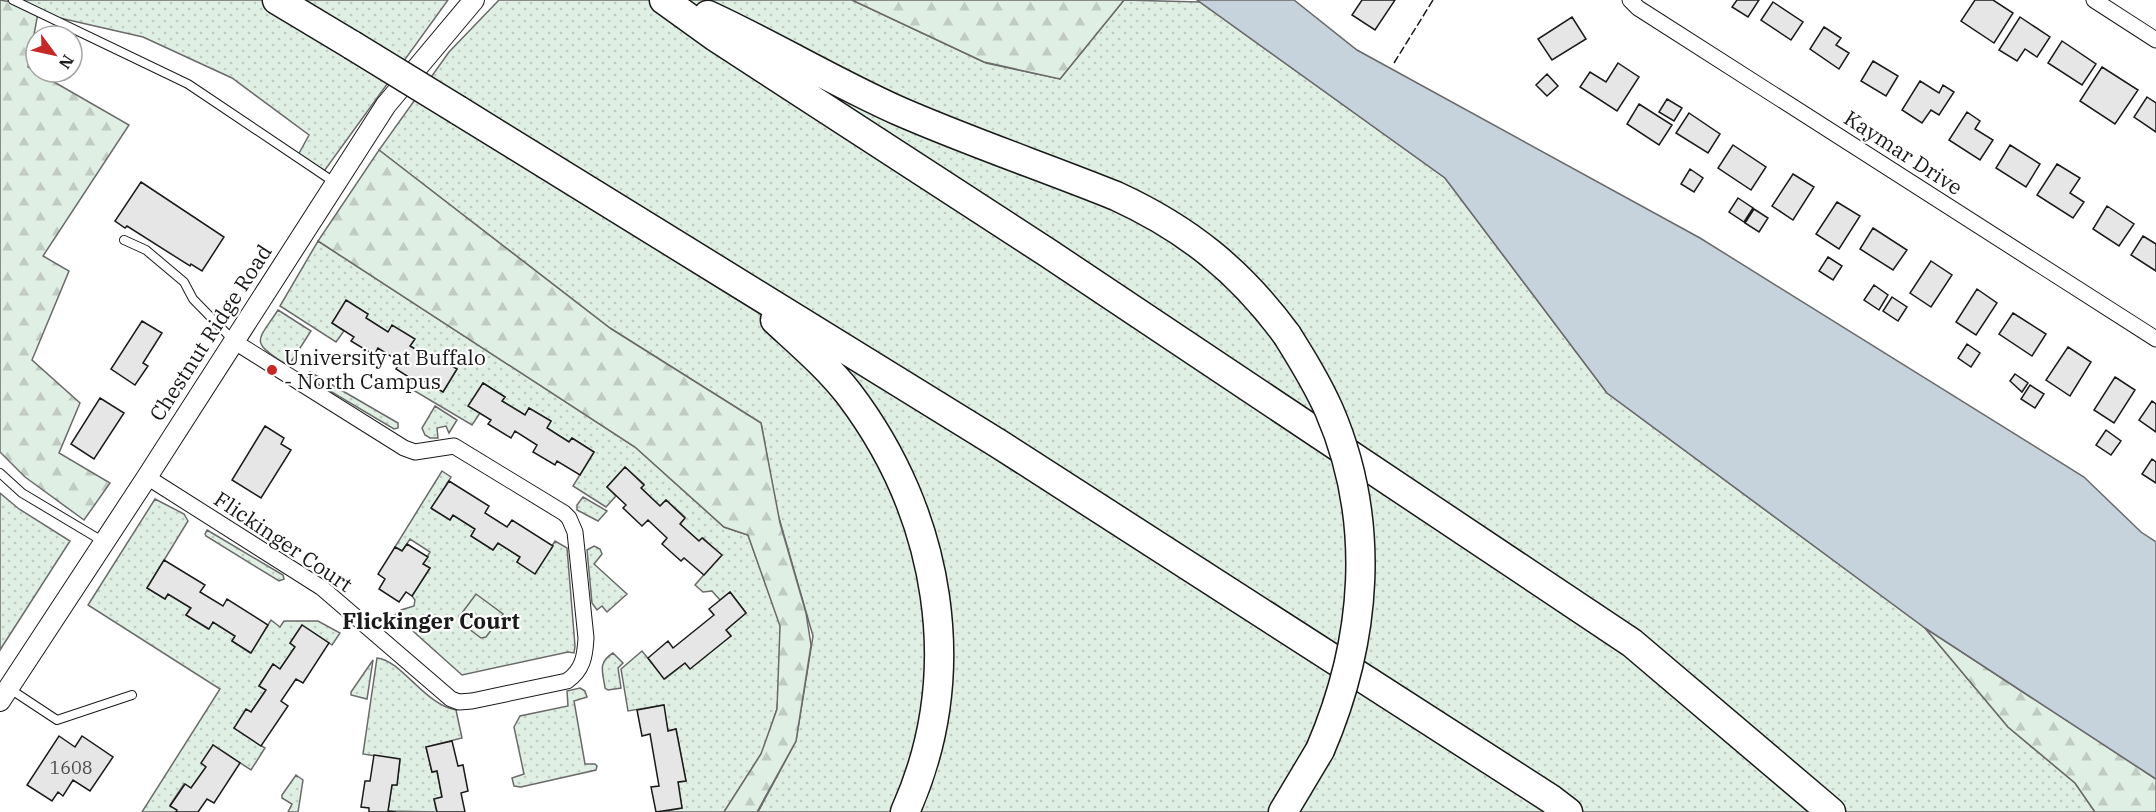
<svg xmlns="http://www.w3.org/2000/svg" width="2156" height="812" viewBox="0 0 2156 812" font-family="'IBM Plex Serif',serif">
<defs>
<pattern id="grass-dots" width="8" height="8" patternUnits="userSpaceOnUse" patternTransform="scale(1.5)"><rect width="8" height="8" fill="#e0efe3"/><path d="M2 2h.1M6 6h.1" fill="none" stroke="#c0ccc2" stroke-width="1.8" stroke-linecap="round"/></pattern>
<pattern id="forest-firs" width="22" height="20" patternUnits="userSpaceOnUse" patternTransform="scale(1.5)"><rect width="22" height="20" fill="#e0efe3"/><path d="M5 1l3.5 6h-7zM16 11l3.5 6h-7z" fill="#c0ccc2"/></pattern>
<pattern id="park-crowns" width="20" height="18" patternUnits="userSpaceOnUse" patternTransform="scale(1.5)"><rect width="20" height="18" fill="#e0efe3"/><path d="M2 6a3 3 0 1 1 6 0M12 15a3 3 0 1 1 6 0" fill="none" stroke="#c0ccc2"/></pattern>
</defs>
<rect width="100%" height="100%" fill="#fff"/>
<!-- grass -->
<path fill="url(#grass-dots)" stroke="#6a6a6a" stroke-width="1.5" d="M7,0H448L322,174L297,157L309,135L232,78L143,37L38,13Z
M499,0H852L986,63L1060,79L1124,0L1200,2L1445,178L1607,393L1925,628L2008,727L2075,783L2095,812H758L796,741L813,636L777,511L761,423L610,328L379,150L449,52Z
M318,241L635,447L724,527L748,535L780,624L781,665L777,709L763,751L724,812H662L682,808L678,782L686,781L676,729L668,731L663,705L628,711L621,669L642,651L665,679L685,663L731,636L726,630L746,613L730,592L720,600L712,591L703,592L695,585L721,555L703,538L699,541L680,524L685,517L666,500L660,506L641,488L644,484L625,467L607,487L616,496L606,507L573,486L594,452L572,438L569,442L547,428L551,421L529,408L525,415L502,401L505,397L483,383L469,406L480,413L472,425L408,387L413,379L418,383L421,379L443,392L457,369L436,356L433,360L410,346L414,340L388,332L366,318L368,314L346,301L332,323L344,331L336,342L280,306Z
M278,310L311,331L291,362L284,363C249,341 258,341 278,310Z
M310,372L398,423V428L394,429L308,378L307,376Z
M435,406L457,420L449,433L446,426L437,428L438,438H430L425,435L422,428Z
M442,471L451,477L432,509L450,520L453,515L475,529L471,536L493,550L498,543L520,557L517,562L535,573L555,541L567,548L575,646L574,653L568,652L462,675L395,615L401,610L414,606L415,600L412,596L430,568L423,564L430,552L410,539L402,551L395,547Z
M0,493L19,509L70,541L0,650Z
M583,497L607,511L598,521L577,510V505Z
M155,499L184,514L188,521L147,588L165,599L168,594L191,608L186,615L208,629L213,622L235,636L232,641L250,653L271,620L280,627L284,621H318L340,633L332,645L302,625L290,643L295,647L280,669L273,664L259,686L266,690L251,712L234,728L265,748L251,770L213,745L206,767L191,788L184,784L170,805L177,810L176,812H142L220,689L88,605Z
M207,530L283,575L284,579L279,581L206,536L205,534Z
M594,546L600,549L602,554L594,564L627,594L607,612L602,606L597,610L592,603L587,550Z
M613,653L623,663L618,668L621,688L608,690L605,688C603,672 597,663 613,653Z
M377,658C401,660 425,705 456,710L462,738L426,747L432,772L437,771L442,797L434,799L437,812L388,811L392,785H397L400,760L363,754Z
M373,660L367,699L351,695V692Z
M580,688L585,691L587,697L574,701L585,764H595L597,766L596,770L521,787L514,786L512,778L524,774L514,727L520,716L568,706L567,691Z
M296,775L303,780L298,812H288L292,804L282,798V795Z"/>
<!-- forest -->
<path fill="url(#forest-firs)" stroke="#6a6a6a" stroke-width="1.5" d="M0,0L17,3L38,13L28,67L129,125L43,256L69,271L32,360L80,403L59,453L110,483L84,520L25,477L0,452Z
M852,0H1124L1060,79L984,62Z
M379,150L611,329L761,423L780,523L806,613L811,645L796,741L757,812H724L761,754L777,709L780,626L748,535L724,527L635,447L318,241Z
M1925,628L2156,779V812H2095L2075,783L2008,727Z"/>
<!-- park -->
<path fill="url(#park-crowns)" stroke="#6a6a6a" stroke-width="1.5" d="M476,594L503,614L486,637L481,638L460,622L459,617Z"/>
<!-- water -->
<path fill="#c6d2dc" stroke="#6a6a6a" stroke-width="1.5" d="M1197,0H1294L1357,50L1700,238L2084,477L2141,532L2156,542V779L1925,628L1607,393L1445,178Z"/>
<!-- building -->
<path fill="#e6e6e6" stroke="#1a1a1a" stroke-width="1.5" d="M1362,0H1395L1375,30L1352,15Z
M1737,0H1759L1748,17L1732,7Z
M1975,0H1993L2013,13L1994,43L1961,21Z
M1773,2L1803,22L1791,40L1761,20Z
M1572,17L1586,39L1552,60L1538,39Z
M2020,17L2050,37L2037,57L2025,49L2017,61L1999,50Z
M1824,27L1841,38L1836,45L1849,53L1839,69L1810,49Z
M2062,41L2096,64L2082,85L2048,63Z
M1873,61L1898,76L1886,96L1861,81Z
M1618,63L1639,77L1617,111L1580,87L1590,72L1606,82Z
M2102,67L2138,90L2115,124L2080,101Z
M1547,74L1558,86L1547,96L1536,85Z
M1920,81L1939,93L1943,85L1954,92L1939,115L1931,110L1922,123L1902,110Z
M2147,97L2156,103V132L2134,117Z
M1667,99L1682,108L1674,121L1659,112Z
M1639,104L1672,125L1659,145L1627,124Z
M1967,112L1980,121L1975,129L1993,140L1980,160L1949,140Z
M1689,113L1720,134L1708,153L1676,133Z
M1733,145L1766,167L1751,190L1718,168Z
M2010,145L2040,164L2026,187L1996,168Z
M2057,164L2080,178L2070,193L2084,202L2073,218L2037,195Z
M1690,169L1703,178L1694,192L1681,184Z
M1793,174L1814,187L1793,220L1772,206Z
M141,182L224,237L202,271L191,264L190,266L127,226L125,228L115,221Z
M1738,198L1753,208L1744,222L1729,212Z
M1837,202L1860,216L1839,249L1816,234Z
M2107,206L2134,224L2119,246L2093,229Z
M1754,209L1768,218L1759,232L1745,223Z
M1873,228L1907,250L1893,270L1860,249Z
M2143,236L2156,244V271L2131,255Z
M1828,257L1842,266L1833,280L1819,271Z
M1931,261L1952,275L1931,307L1910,293Z
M1874,285L1888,295L1879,310L1864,300Z
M1977,289L1997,303L1976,335L1956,322Z
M1892,297L1907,307L1898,321L1883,311Z
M346,300L368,314L366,318L388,332L392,325L415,339L410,346L433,360L435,356L457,369L443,392L421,379L418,383L396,369L400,362L378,348L374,355L351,341L354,337L332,323Z
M2013,313L2046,334L2032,356L1999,334Z
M142,321L162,333L143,363L148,366L135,385L111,369Z
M1967,344L1980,353L1971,367L1958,358Z
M2068,347L2091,362L2070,396L2046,380Z
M2015,374L2028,383L2022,392L2010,381Z
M2115,377L2135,390L2114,423L2094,410Z
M483,383L505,397L502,401L525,415L529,408L551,421L547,428L569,442L572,438L594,452L580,475L557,461L555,465L533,452L537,445L515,431L511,438L488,424L491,420L468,406Z
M2030,385L2044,394L2035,408L2021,399Z
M100,398L124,413L94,459L71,444Z
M2152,401L2156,404V432L2139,420Z
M265,426L284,438L281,444L291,450L261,498L232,480Z
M2106,430L2121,441L2111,455L2096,445Z
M2152,459L2156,462V483L2142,474Z
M625,467L644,485L641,488L660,506L666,500L685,518L680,524L699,541L702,538L722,555L704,575L684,558L681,561L662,544L667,538L648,520L642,526L623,508L626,505L607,487Z
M449,481L489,506L485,513L507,527L512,520L553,546L535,574L517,562L520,557L498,543L493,550L471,536L475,529L453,515L450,520L431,508Z
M407,544L428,557L423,564L430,568L412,596L406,592L399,602L379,589L385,579L378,574L395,547L402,551Z
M164,560L205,585L200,592L223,606L227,599L268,625L251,653L232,641L235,636L213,622L209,629L186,615L191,608L168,594L165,599L147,588Z
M730,592L746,613L726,630L731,636L690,669L685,663L664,679L648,658L668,641L673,648L714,615L709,609Z
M302,625L329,643L303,683L296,679L281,701L288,706L261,746L234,728L246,709L251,712L266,690L259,686L273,664L280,669L295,647L290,643Z
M664,705L668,731L676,729L686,781L678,782L682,808L656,812L651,787L659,786L650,734L642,736L637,710Z
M59,736L75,747L82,736L113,757L90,791L73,780L63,796L58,792L52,801L27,785Z
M452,741L458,766L463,765L468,791L461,793L465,812H437L434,799L442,797L437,771L432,772L426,747Z
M213,745L240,763L214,803L207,799L198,812H176L177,810L170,806L185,784L191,788L206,767L201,763Z
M374,755L400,759L397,785H392L388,811L396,812H369V808L361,807L365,781H370Z"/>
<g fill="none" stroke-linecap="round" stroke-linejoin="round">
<!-- service casing -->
<g stroke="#1a1a1a" stroke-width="10">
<path id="service" d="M13,0L188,84L334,182
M124,240L146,250L184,282L193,299L234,341
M0,473L22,493L104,542
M10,689L57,720L132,695"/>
</g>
<!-- minor casing -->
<g stroke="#1a1a1a" stroke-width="17">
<path id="minor" d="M1630,0L1638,8L2156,339
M2094,0L2156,40
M147,477L322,588L451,699L459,702L472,701L567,681C583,670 585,656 586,638L575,532L569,518L564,513L454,446L415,452L404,448L235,342"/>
</g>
<!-- tertiary casing -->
<g stroke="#1a1a1a" stroke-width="22">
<path id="tertiary" d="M0,701L147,477L386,105L474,0"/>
</g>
<!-- motorway casing -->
<g stroke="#1a1a1a" stroke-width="31">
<path id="motorway" d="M277,0L352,45
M664,0L714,36L1048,253L1632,643L1831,812
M708,15C773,45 834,82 899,111C970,142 1044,167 1116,196C1188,229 1240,271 1287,335
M458,110L999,444L1551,799L1568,812
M775,320C801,344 828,367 849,394C940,514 968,672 905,812
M1283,812L1320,750"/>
</g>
<!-- service -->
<use href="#service" stroke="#fff" stroke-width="8"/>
<!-- minor -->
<use href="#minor" stroke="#fff" stroke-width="15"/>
<!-- tertiary -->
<use href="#tertiary" stroke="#fff" stroke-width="20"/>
<!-- motorway -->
<use href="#motorway" stroke="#fff" stroke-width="28"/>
<!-- motorway-bridge casing -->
<g stroke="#1a1a1a" stroke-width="31" stroke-linecap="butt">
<path id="motorway-bridge" d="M352,45L458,110
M1287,335C1302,359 1317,383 1329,410C1377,521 1367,641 1320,750"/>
</g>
<!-- motorway-bridge -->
<use href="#motorway-bridge" stroke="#fff" stroke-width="28"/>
<!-- fence -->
<path stroke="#1a1a1a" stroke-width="1.5" stroke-dasharray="8 3" stroke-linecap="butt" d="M1394,63L1433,0"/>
</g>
<!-- markers -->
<circle fill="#c62828" stroke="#fff" stroke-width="2" cx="272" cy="370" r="6"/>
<g text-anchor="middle" stroke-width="4.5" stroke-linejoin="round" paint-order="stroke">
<!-- number labels -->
<g font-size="18" fill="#4d4d4d">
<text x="71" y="774">1608</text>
</g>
<!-- street labels -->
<g font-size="21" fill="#1a1a1a" stroke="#fff">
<text transform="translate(1903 153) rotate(33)" y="7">Kaymar Drive</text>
<text transform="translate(211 333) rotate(-57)" y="7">Chestnut Ridge Road</text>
<text transform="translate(283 542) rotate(34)" y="7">Flickinger Court</text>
</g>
<!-- poi labels -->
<g font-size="21" fill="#1a1a1a" stroke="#fff" text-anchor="start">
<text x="284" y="365">University at Buffalo<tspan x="284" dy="24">- North Campus</tspan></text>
</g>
<!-- neighbourhood labels -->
<g font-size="22" font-weight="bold" fill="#1a1a1a" stroke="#fff">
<text x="431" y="629">Flickinger Court</text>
</g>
</g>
<!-- north arrow -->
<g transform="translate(54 54) rotate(123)"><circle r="28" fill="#ffffff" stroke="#a3a3a3" stroke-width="1.5"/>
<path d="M0-4.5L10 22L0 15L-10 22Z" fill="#c62828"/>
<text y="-9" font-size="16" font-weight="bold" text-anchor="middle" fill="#1a1a1a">N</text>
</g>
</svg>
